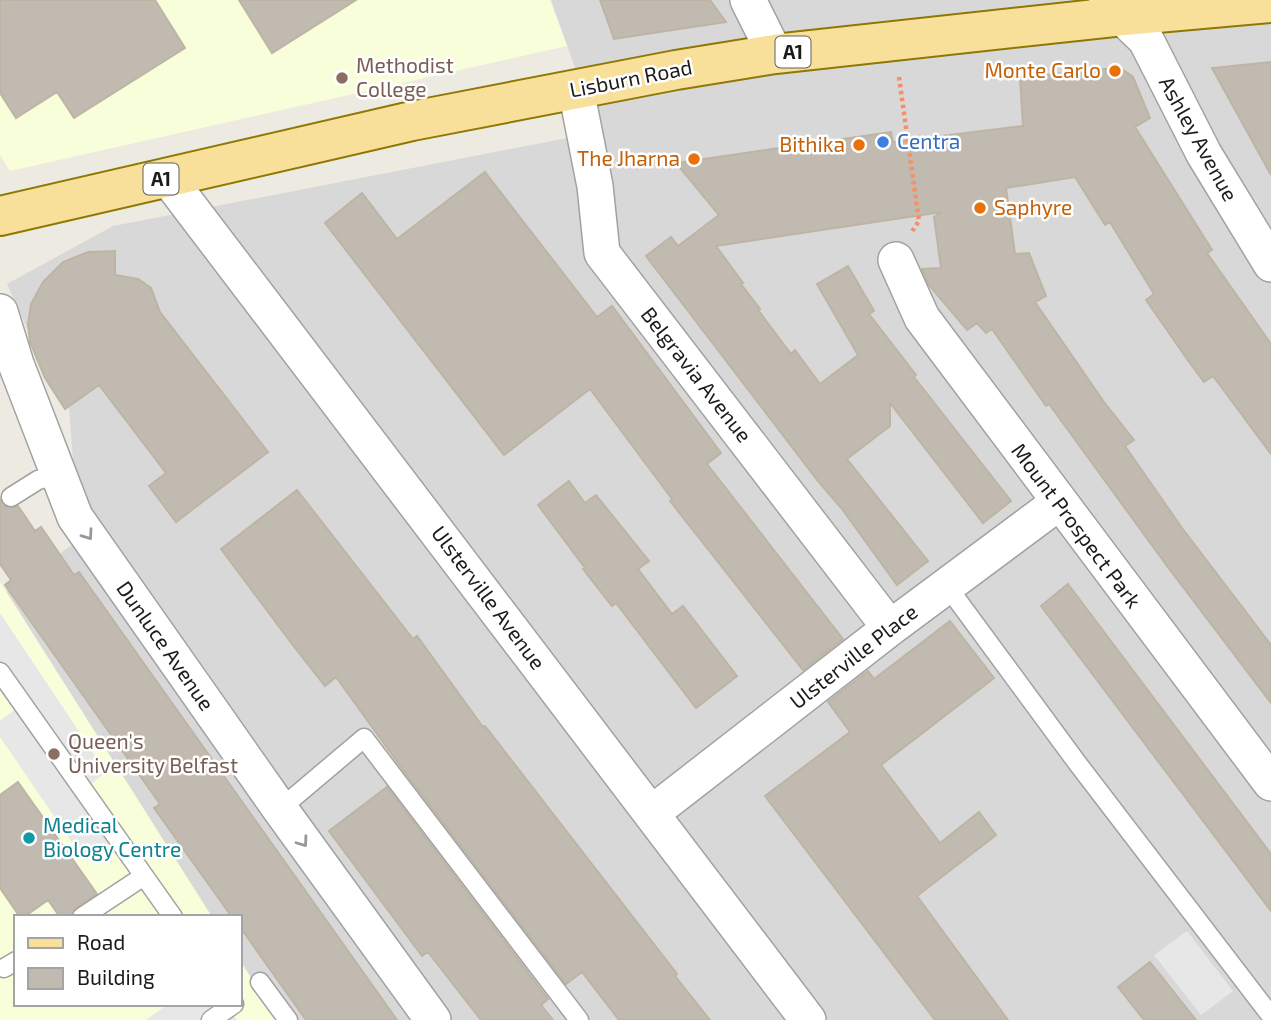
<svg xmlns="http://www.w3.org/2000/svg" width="1271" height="1020" viewBox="0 0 1271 1020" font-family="'Exo 2',sans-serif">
<rect width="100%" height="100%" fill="#edebe1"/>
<!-- residential -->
<path fill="#d9d8d8" d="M551,0H1271V1020H280L261,994L240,961V917H212L6,591L79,540L69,407L50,380L7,284L113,226L598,132Z"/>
<!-- education -->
<path fill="#f8fed9" d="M0,0H550L567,46L10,171L0,155Z
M0,582L212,917H16V1004H240V961L280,1020H0Z"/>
<!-- parking -->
<path fill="#e7e7e7" d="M0,613L106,772L90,785L124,832L84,860L0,737V721L18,707L0,681Z
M1187,931L1233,991L1201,1015L1154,955Z
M168,1004H226L237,1020H146Z"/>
<!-- building -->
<path fill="#c1bab1" stroke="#beb4a4" stroke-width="2" d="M0,0H155L185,48L74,118L57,92L16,118L0,93Z
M239,0H356L272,53Z
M600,0H710L726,22L614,39Z
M1271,62V175L1212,68Z
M1103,69H1122L1133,77L1150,118L1135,127L1212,250L1207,253L1271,344V454L1213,376L1204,382L1189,362L1146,300L1154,294L1124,245L1110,222L1105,225L1075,177L1006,188L1015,254L1029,253L1046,296L1035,302L1104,402L1134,440L1125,446L1182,528L1271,645V703L1167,566L1049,404L1046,406L992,329L986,333L977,323L967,330L929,285L922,269L941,268L934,217L942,212L716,246L743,283L741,284L760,309L758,310L791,354L795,350L820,384L858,355L817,284L848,266L874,311L869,314L916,375L914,377L1011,501L983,523L890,403V426L847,459L928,561L897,585L842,509L818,481L646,256L671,237L678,246L719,215L676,163L891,132L893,142L1023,126L1020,78Z
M485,172L597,317L612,306L721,453L707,464L843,639L803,670L670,501L672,499L590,389L504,455L325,223L362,193L397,239Z
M115,251V275L138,279L151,288L160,312L268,452L176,522L149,486L166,473L99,385L65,409L45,378L30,342L28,324L31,304L43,282L63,262L88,252Z
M569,481L585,503L596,495L649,561L638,569L672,614L683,606L737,676L696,708L616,603L612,606L583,569L585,568L538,505Z
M297,490L413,639L417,636L483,727L485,726L677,974L675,976L710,1020H619L582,972L566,984L406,774L336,677L325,686L292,644L221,549Z
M0,499L6,507L18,506L35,531L41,527L74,575L79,572L397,1020H306L240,927V917H232L154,808L160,804L5,585L11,580L0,564Z
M1068,584L1271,854V911L1041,606Z
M950,621L994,678L881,765L940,843L979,812L996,835L917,896L1008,1020H935L765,796L850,732L828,702L868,671L874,679Z
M18,782L97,894L76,908L71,917H60L48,900L24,917H20L0,888V795Z
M387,787L548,999L541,1005L553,1020H481L428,952L422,956L329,831Z
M1150,962L1196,1020H1144L1118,987Z"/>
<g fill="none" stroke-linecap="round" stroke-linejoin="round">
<!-- lane casing -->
<g stroke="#a2a2a2" stroke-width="21">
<path id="lane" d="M11,497L38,480L58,475
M947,586L1078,764L1271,1016
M0,672L173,917
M280,809L364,738L579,1020
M82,917L144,876
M4,968L16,961
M260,982L288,1020
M211,1020L234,1004"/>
</g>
<!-- street casing -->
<g stroke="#a2a2a2" stroke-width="38">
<path id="street" d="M748,0L775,54
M1107,2L1146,40L1204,154L1271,264
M576,90L595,186L602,253L890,628
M167,177L808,1020
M896,260L922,318L1271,783
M0,312L16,364L75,517L280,809L433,1020
M652,813L890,628L1058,503"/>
</g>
<!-- primary casing -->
<g stroke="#8e7804" stroke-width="42">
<path id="primary" d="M0,216L412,121L676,70L775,54L1123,16L1271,3"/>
</g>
<!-- path -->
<path stroke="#f58f69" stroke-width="4.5" stroke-dasharray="3.5 3.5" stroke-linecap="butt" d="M899,77L919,221L911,233"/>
<!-- lane -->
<use href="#lane" stroke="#fff" stroke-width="18"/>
<!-- street -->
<use href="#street" stroke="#fff" stroke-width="35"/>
<!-- primary -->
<use href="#primary" stroke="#f9e09a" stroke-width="38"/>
</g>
<!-- one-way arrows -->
<defs><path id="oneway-chevron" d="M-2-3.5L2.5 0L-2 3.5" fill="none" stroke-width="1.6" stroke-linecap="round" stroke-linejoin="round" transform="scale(1.75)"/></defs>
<g stroke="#989898">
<use href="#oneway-chevron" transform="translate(88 535) rotate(55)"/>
<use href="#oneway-chevron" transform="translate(303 842) rotate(54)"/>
</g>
<!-- markers -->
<g fill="#e8710a" stroke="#fff" stroke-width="2.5">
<circle cx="1115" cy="71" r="7"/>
<circle cx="859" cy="145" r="7"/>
<circle cx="694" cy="159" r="7"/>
<circle cx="980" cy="208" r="7"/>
</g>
<g fill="#8d6e63" stroke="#fff" stroke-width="2.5">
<circle cx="342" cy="78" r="7"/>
<circle cx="54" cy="754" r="7"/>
</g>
<circle fill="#3f7fe0" stroke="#fff" stroke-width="2.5" cx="883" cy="142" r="7"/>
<circle fill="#0f9aa8" stroke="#fff" stroke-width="2.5" cx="29" cy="838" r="7"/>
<g text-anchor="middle" stroke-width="5" stroke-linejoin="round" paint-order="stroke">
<!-- shield labels -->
<g fill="#fff" stroke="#5f5f5f" stroke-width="2">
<rect x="775.5" y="36.5" width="35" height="31" rx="5"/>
<rect x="143.5" y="163.5" width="35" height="31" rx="5"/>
</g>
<g font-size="19" font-weight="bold" fill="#1b1b1b">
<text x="793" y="59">A1</text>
<text x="161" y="186">A1</text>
</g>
<!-- education labels -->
<g font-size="21" fill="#785e54" stroke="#fff" text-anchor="start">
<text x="356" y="73">Methodist<tspan x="356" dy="24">College</tspan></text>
<text x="68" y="749">Queen's<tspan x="68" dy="24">University Belfast</tspan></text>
</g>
<!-- food labels -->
<g font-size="21" fill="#c56008" stroke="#fff" text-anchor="end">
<text x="1101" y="78">Monte Carlo</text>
<text x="845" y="152">Bithika</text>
<text x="680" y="166">The Jharna</text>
<text x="994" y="215" text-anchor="start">Saphyre</text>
</g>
<!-- street labels -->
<g font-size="21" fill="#1b1b1b" stroke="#fff">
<text transform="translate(631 79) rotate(-11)" y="7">Lisburn Road</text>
<text transform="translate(1198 139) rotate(61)" y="7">Ashley Avenue</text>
<text transform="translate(696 375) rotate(52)" y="7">Belgravia Avenue</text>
<text transform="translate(1076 526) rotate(53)" y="7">Mount Prospect Park</text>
<text transform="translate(488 598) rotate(53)" y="7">Ulsterville Avenue</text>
<text transform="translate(165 646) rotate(55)" y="7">Dunluce Avenue</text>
<text transform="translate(854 657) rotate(-38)" y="7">Ulsterville Place</text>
</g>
<!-- shop labels -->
<g font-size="21" fill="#366cbe" stroke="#fff" text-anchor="start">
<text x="897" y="149">Centra</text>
</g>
<!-- culture labels -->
<g font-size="21" fill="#0d838f" stroke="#fff" text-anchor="start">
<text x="43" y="833">Medical<tspan x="43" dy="24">Biology Centre</tspan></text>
</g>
</g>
<!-- legend -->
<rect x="14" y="915" width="228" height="91" fill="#ffffff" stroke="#a4a4a4" stroke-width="2"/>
<rect x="28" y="938" width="35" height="10" fill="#f9e09a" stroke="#a4a4a4" stroke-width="2"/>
<text x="77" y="950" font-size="21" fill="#1b1b1b">Road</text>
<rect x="28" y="968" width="35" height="21" fill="#c1bab1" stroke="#a4a4a4" stroke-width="2"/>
<text x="77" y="985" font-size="21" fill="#1b1b1b">Building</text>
</svg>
